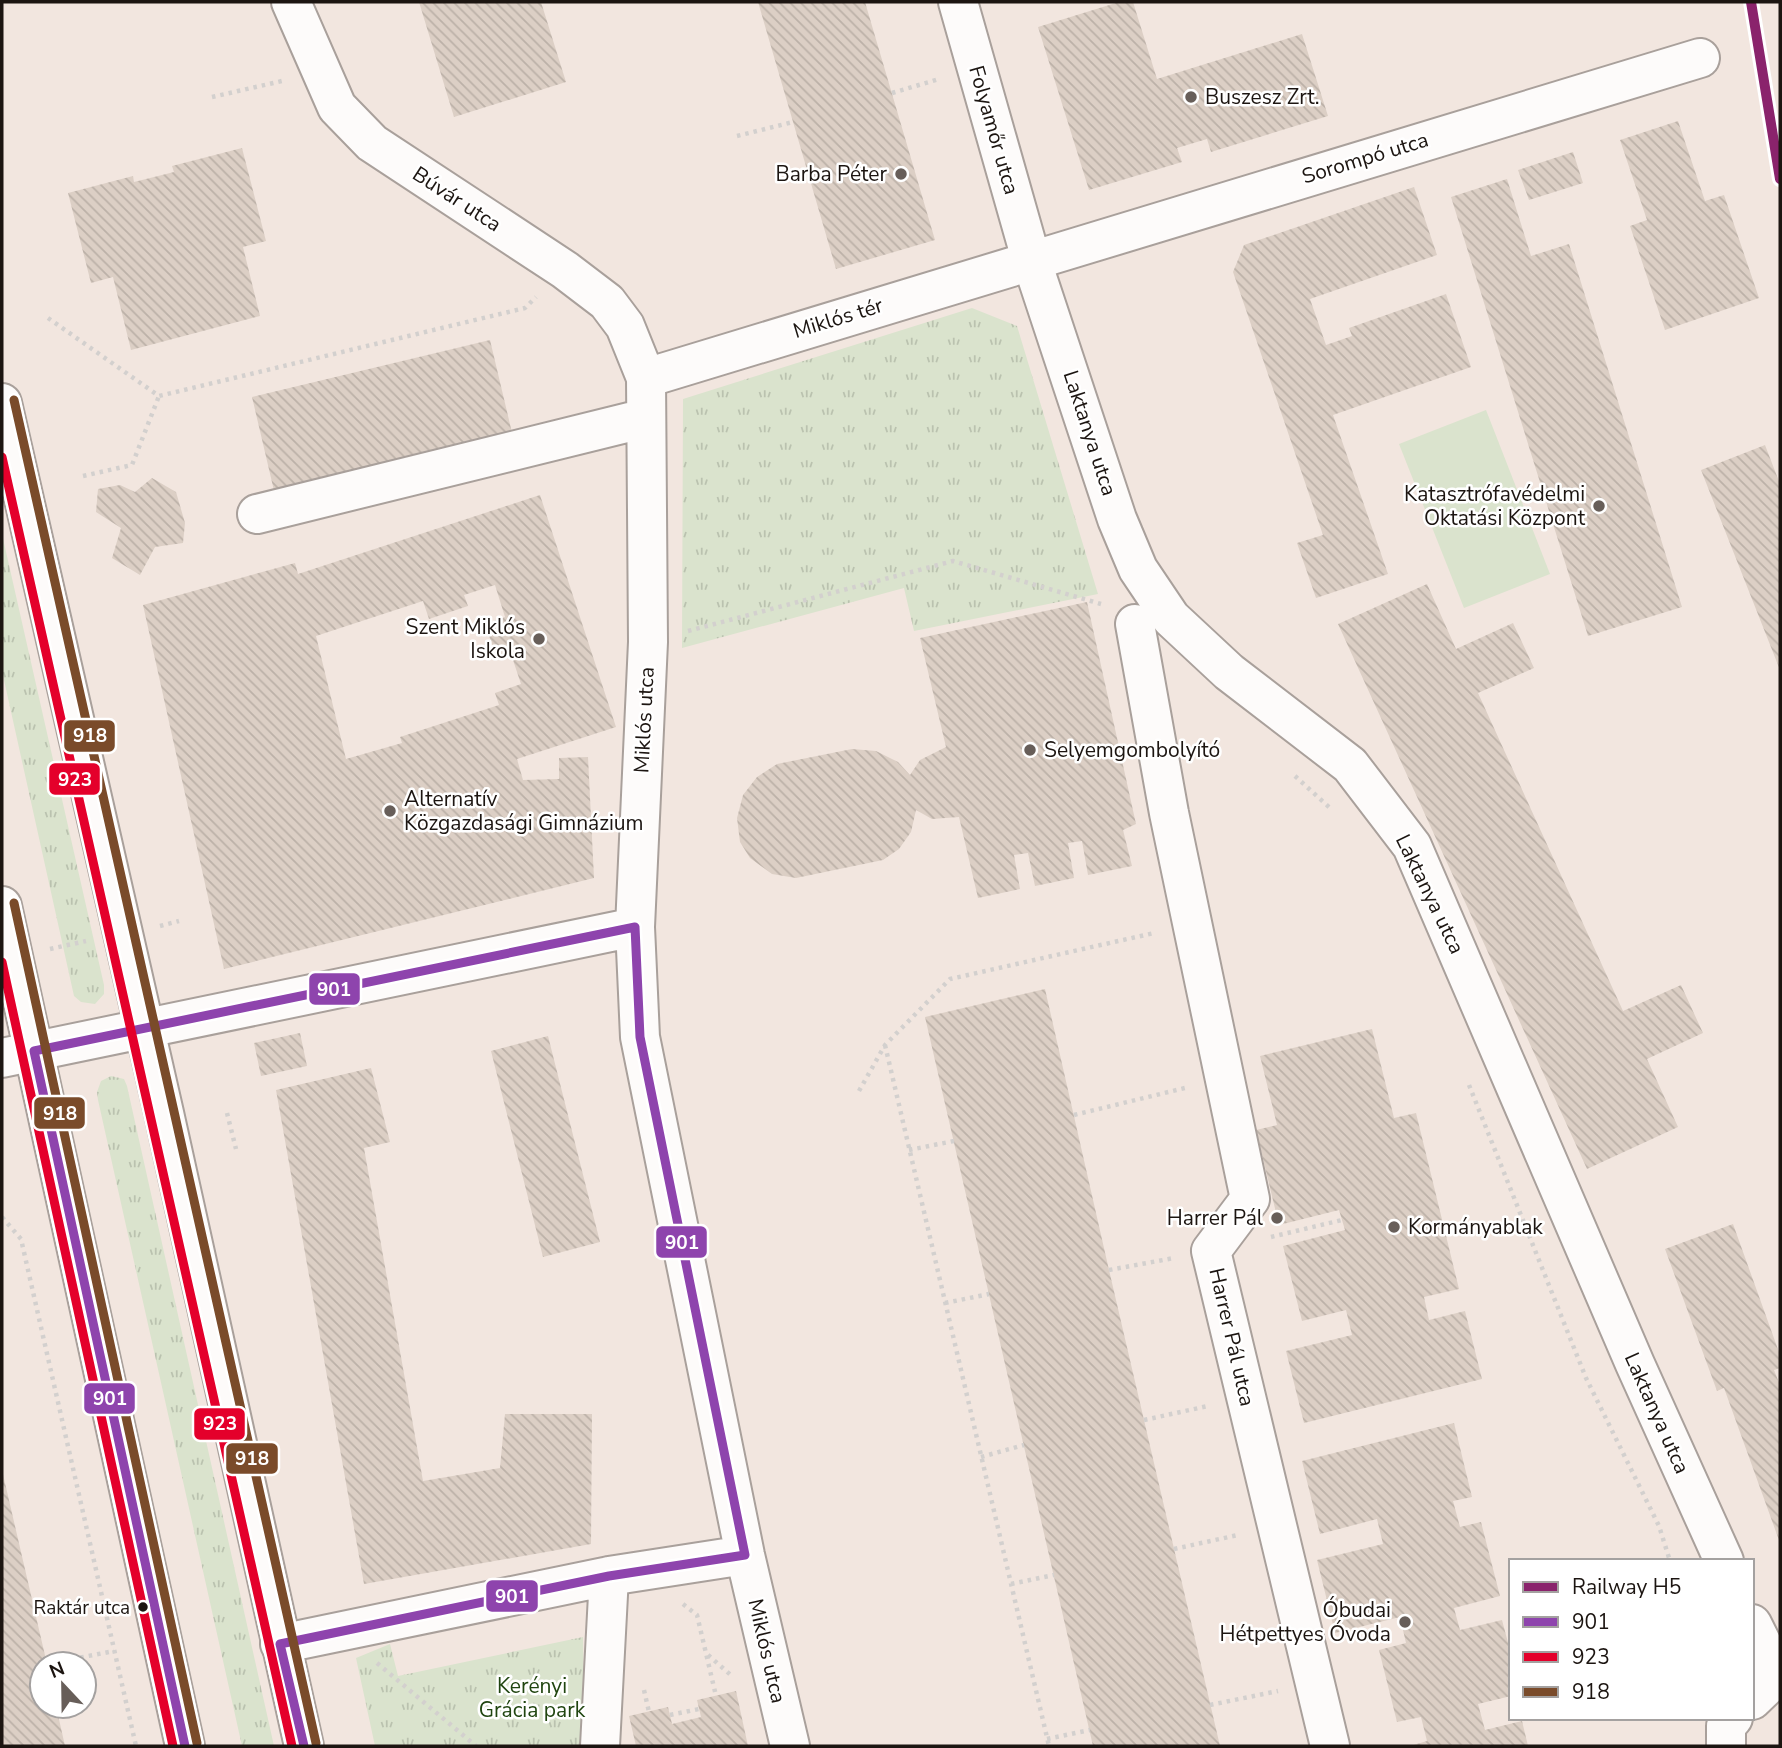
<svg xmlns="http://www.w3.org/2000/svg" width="1782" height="1748" viewBox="0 0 1782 1748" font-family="'Nunito Sans',sans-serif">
<defs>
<pattern id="grass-tufts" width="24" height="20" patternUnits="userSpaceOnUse" patternTransform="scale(1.75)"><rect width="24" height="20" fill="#dae3cd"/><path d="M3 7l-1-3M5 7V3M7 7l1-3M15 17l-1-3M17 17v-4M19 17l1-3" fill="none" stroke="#bac2af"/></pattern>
<pattern id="building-back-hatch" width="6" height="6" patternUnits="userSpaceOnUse" patternTransform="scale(1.75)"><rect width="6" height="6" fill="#dccfc5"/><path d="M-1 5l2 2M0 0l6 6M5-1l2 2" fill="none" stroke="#bcb1a8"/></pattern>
</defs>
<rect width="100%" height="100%" fill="#f2e6df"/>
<!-- grass -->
<path fill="url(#grass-tufts)" d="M972,308L1017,326L1098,594L914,631L904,588L682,648L683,399Z
M2,534L104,985V994L95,1004L81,1002L74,996L2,671Z
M111,1076L124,1079L127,1086L274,1746H242L98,1100L97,1092L101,1081Z
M583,1637L585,1746H375L356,1658L390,1644L398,1676Z"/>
<!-- garden -->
<path fill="#dae3cd" d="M1486,410L1550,574L1464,608L1399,444Z"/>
<!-- building -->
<path fill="url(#building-back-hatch)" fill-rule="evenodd" d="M419,2H541L566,82L454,117Z
M758,2H865L935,240L836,269Z
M1119,2H1133L1157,79L1302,34L1328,116L1211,152L1207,139L1177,148L1182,162L1089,190L1038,27Z
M1678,121L1705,201L1724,195L1759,298L1665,330L1630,226L1647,220L1620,140Z
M242,148L266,241L243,247L260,316L131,350L113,277L91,283L68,193L133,176L134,182L174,172L172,166Z
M1573,152L1583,183L1529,200L1518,170Z
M1507,179L1531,256L1569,244L1682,607L1588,636L1451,197Z
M1414,187L1437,255L1310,299L1326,345L1352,336L1349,328L1446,294L1471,367L1333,415L1388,574L1316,598L1297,543L1323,535L1233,272L1244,245Z
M490,340L513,437L275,495L252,397Z
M1765,445L1780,484V670L1701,470Z
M152,478L176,492L185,523L183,543L155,547L140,575L112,558L121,528L96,512L98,489L120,485L135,492Z
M540,495L616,727L517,759L523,780L559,779V758L588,757L594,878L224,969L143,605L295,563L298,574ZM495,585L505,617L485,624L497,659L511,654L521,684L495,693L499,705L400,737L402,743L346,759L316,636L423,601L429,619L468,606L464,595Z
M1427,584L1456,649L1513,623L1534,668L1478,693L1623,1011L1681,985L1703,1033L1647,1059L1678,1127L1587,1169L1338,624Z
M1087,602L1136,824L1123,830L1132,866L1088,875L1082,841L1068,843L1074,878L1035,886L1028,853L1014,855L1020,889L978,898L959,817L932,819L916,810L911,832L899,849L883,860L796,878L772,874L750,858L740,842L737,818L743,795L757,777L777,764L852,749L876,751L898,762L910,775L920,760L946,747L920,638Z
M1045,989L1109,1270L1220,1746H1093L925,1017Z
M1372,1029L1394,1118L1416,1113L1459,1289L1424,1297L1429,1320L1465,1311L1482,1379L1304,1423L1286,1351L1352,1335L1346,1310L1302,1321L1283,1246L1345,1230L1339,1210L1279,1225L1256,1130L1277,1125L1260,1056Z
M300,1033L307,1066L261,1076L254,1043Z
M548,1036L600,1242L543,1257L491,1051Z
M371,1068L390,1142L364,1148L423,1481L500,1468L505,1414H592L591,1544L364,1584L276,1090Z
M1733,1224L1780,1355V1368L1774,1370L1780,1385V1543L1724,1388L1717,1391L1665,1249Z
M1454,1423L1472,1497L1453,1501L1460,1527L1481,1522L1500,1596L1454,1608L1460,1630L1502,1620L1511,1654V1696L1478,1704L1485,1730L1522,1721L1528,1746H1410L1427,1741L1421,1717L1397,1722L1379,1650L1406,1643L1400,1617L1335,1633L1317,1560L1383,1544L1377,1519L1320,1534L1302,1461Z
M2,1470L47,1664H42V1706H56L65,1746H2Z
M736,1691L748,1746H636L629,1716L668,1707L672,1724L701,1717L697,1700Z"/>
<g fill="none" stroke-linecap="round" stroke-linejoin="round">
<!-- minor casing -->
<g stroke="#a9a09b" stroke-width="42">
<path id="minor" d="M291,2L337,107L372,143L565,270L607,302L625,326L646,378L648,642L635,927L640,1037L745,1555L790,1746
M958,2L1031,259L1117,519L1138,569L1171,618L1229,672L1350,765L1412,846L1635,1364L1724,1561
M646,378L1700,58
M257,514L646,418
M1135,624L1169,813L1250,1199L1211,1251L1330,1746
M2,1058L635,927
M1752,1624L1780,1680
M280,1644L609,1576L745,1555
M1752,1700L1776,1677
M600,1746L609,1576
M1726,1746V1726L1733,1718"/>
</g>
<!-- major casing -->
<g stroke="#a9a09b" stroke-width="42">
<path id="major" d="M2,403L164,1113L304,1746
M2,906L185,1746"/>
</g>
<!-- path -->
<path stroke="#d3d0ce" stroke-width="4.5" stroke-dasharray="3.5 5" stroke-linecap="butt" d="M892,93L939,79
M212,97L282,81
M737,136L793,122
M48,318L159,396L525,308L536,297
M83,476L132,465L159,396
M688,631L953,561L1101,604
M1295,776L1330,808
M160,926L179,921
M50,949L86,941
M885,1045L1049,1746
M1469,1085L1586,1378L1659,1526L1670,1561
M859,1091L885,1045L950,979L1154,933
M227,1113L236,1149
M1074,1115L1189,1087
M909,1150L954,1141
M2,1217L21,1239L136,1746
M1271,1237L1342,1220
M1109,1270L1174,1258
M945,1303L989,1294
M1144,1420L1208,1406
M981,1457L1024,1445
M1174,1549L1238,1535
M1011,1584L1054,1575
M683,1604L697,1615L716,1696
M708,1655L733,1677
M377,1663L476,1746
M47,1664L114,1651
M644,1690L649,1712
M1210,1705L1278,1691
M670,1715L699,1709
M1047,1739L1090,1730"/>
<!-- minor -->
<use href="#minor" stroke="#fdfbfa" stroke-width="38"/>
<!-- major -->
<use href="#major" stroke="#fdfbfa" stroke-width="38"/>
<!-- bus-1 casing -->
<g stroke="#fff" stroke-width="14">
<path id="bus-1" d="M635,927L640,1037L745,1555
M34,1051L185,1746
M34,1051L635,927
M280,1644L609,1576L745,1555
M280,1644L304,1746"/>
</g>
<!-- bus-2 casing -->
<g stroke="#fff" stroke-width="14">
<path id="bus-2" d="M2,457L292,1746
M2,962L173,1746"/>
</g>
<!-- bus-3 casing -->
<g stroke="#fff" stroke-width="14">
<path id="bus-3" d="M14,400L316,1743
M14,903L197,1743"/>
</g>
<!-- bus-1 -->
<use href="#bus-1" stroke="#8e44ad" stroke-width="9"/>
<!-- bus-2 -->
<use href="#bus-2" stroke="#e4002b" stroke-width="9"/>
<!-- bus-3 -->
<use href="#bus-3" stroke="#7a4b2a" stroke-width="9"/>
<!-- rail-1 casing -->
<g stroke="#fff" stroke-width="16">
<path id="rail-1" d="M1751,2L1780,179"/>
</g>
<!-- rail-1 -->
<use href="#rail-1" stroke="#8a236c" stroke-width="10"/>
</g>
<!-- markers -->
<g fill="#675e59" stroke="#fff" stroke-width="2.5">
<circle cx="1191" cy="97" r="7"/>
<circle cx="901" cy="174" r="7"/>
<circle cx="1599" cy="506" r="7"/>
<circle cx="539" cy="639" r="7"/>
<circle cx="1030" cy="750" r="7"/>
<circle cx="390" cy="811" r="7"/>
<circle cx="1277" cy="1218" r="7"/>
<circle cx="1394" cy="1227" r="7"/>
<circle cx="1405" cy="1622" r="7"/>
</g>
<circle fill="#1c1511" stroke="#fff" stroke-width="2.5" cx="143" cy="1607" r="6"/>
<g text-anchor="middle" stroke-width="5" stroke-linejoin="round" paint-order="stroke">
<!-- bus labels -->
<g font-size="19" fill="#1c1511" stroke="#fff" text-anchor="end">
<text x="130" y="1614">Raktár utca</text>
</g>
<!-- poi labels -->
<g font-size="21" fill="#1c1511" stroke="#fff" text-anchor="end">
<text x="1205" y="104" text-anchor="start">Buszesz Zrt.</text>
<text x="887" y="181">Barba Péter</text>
<text x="1585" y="501">Katasztrófavédelmi<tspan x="1585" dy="24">Oktatási Központ</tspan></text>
<text x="525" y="634">Szent Miklós<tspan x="525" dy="24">Iskola</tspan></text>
<text x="1044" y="757" text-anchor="start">Selyemgombolyító</text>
<text x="404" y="806" text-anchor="start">Alternatív<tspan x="404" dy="24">Közgazdasági Gimnázium</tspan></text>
<text x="1263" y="1225">Harrer Pál</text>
<text x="1408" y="1234" text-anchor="start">Kormányablak</text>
<text x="1391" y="1617">Óbudai<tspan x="1391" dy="24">Hétpettyes Óvoda</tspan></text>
</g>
<!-- street labels -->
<g font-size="21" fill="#1c1511" stroke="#fff">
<text transform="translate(994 130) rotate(74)" y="7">Folyamőr utca</text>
<text transform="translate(1365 158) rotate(-17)" y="7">Sorompó utca</text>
<text transform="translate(457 199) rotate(33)" y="7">Búvár utca</text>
<text transform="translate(838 318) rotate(-17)" y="7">Miklós tér</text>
<text transform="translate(1090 433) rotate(72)" y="7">Laktanya utca</text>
<text transform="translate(644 720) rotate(-87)" y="7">Miklós utca</text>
<text transform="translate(1430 894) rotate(64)" y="7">Laktanya utca</text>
<text transform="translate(1232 1337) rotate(77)" y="7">Harrer Pál utca</text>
<text transform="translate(1657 1413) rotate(66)" y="7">Laktanya utca</text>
<text transform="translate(767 1651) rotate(77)" y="7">Miklós utca</text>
</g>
<!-- park labels -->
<g font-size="21" fill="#204510" stroke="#fff">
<text x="532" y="1693">Kerényi<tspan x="532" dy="24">Grácia park</tspan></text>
</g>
</g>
<g stroke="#fff" stroke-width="2.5">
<rect x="63" y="719" width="53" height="34" rx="7" fill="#7a4b2a"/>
<rect x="48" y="762" width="53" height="34" rx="7" fill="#e4002b"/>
<rect x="308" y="972" width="53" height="34" rx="7" fill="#8e44ad"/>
<rect x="33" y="1096" width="53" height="34" rx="7" fill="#7a4b2a"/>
<rect x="655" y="1225" width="53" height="34" rx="7" fill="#8e44ad"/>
<rect x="83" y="1382" width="53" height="33" rx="7" fill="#8e44ad"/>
<rect x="193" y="1407" width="53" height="34" rx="7" fill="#e4002b"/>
<rect x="225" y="1442" width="54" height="33" rx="7" fill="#7a4b2a"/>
<rect x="485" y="1579" width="54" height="34" rx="7" fill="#8e44ad"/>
</g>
<g font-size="19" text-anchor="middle" font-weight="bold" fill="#fff">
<text x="90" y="742">918</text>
<text x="75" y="786">923</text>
<text x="334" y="996">901</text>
<text x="60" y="1120">918</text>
<text x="682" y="1249">901</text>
<text x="110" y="1405">901</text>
<text x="220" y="1430">923</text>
<text x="252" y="1465">918</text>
<text x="512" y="1603">901</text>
</g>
<!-- border -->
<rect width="1782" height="1748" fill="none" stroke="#1c1511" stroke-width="7"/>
<!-- legend -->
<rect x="1509" y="1559" width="245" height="161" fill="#ffffff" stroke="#a4a1a0" stroke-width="2"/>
<rect x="1523" y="1582" width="35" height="10" fill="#8a236c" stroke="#a4a1a0" stroke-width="2"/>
<text x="1572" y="1594" font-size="21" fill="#1c1511">Railway H5</text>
<rect x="1523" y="1617" width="35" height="10" fill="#8e44ad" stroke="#a4a1a0" stroke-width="2"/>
<text x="1572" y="1629" font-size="21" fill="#1c1511">901</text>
<rect x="1523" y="1652" width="35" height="10" fill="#e4002b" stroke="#a4a1a0" stroke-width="2"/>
<text x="1572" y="1664" font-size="21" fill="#1c1511">923</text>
<rect x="1523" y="1687" width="35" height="10" fill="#7a4b2a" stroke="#a4a1a0" stroke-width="2"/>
<text x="1572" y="1699" font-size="21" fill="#1c1511">918</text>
<!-- north arrow -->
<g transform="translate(63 1685) rotate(338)"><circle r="33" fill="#ffffff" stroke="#a4a1a0" stroke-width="2"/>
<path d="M0-5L12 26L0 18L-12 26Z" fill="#675e59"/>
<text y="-10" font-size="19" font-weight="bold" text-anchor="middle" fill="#1c1511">N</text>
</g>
</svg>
